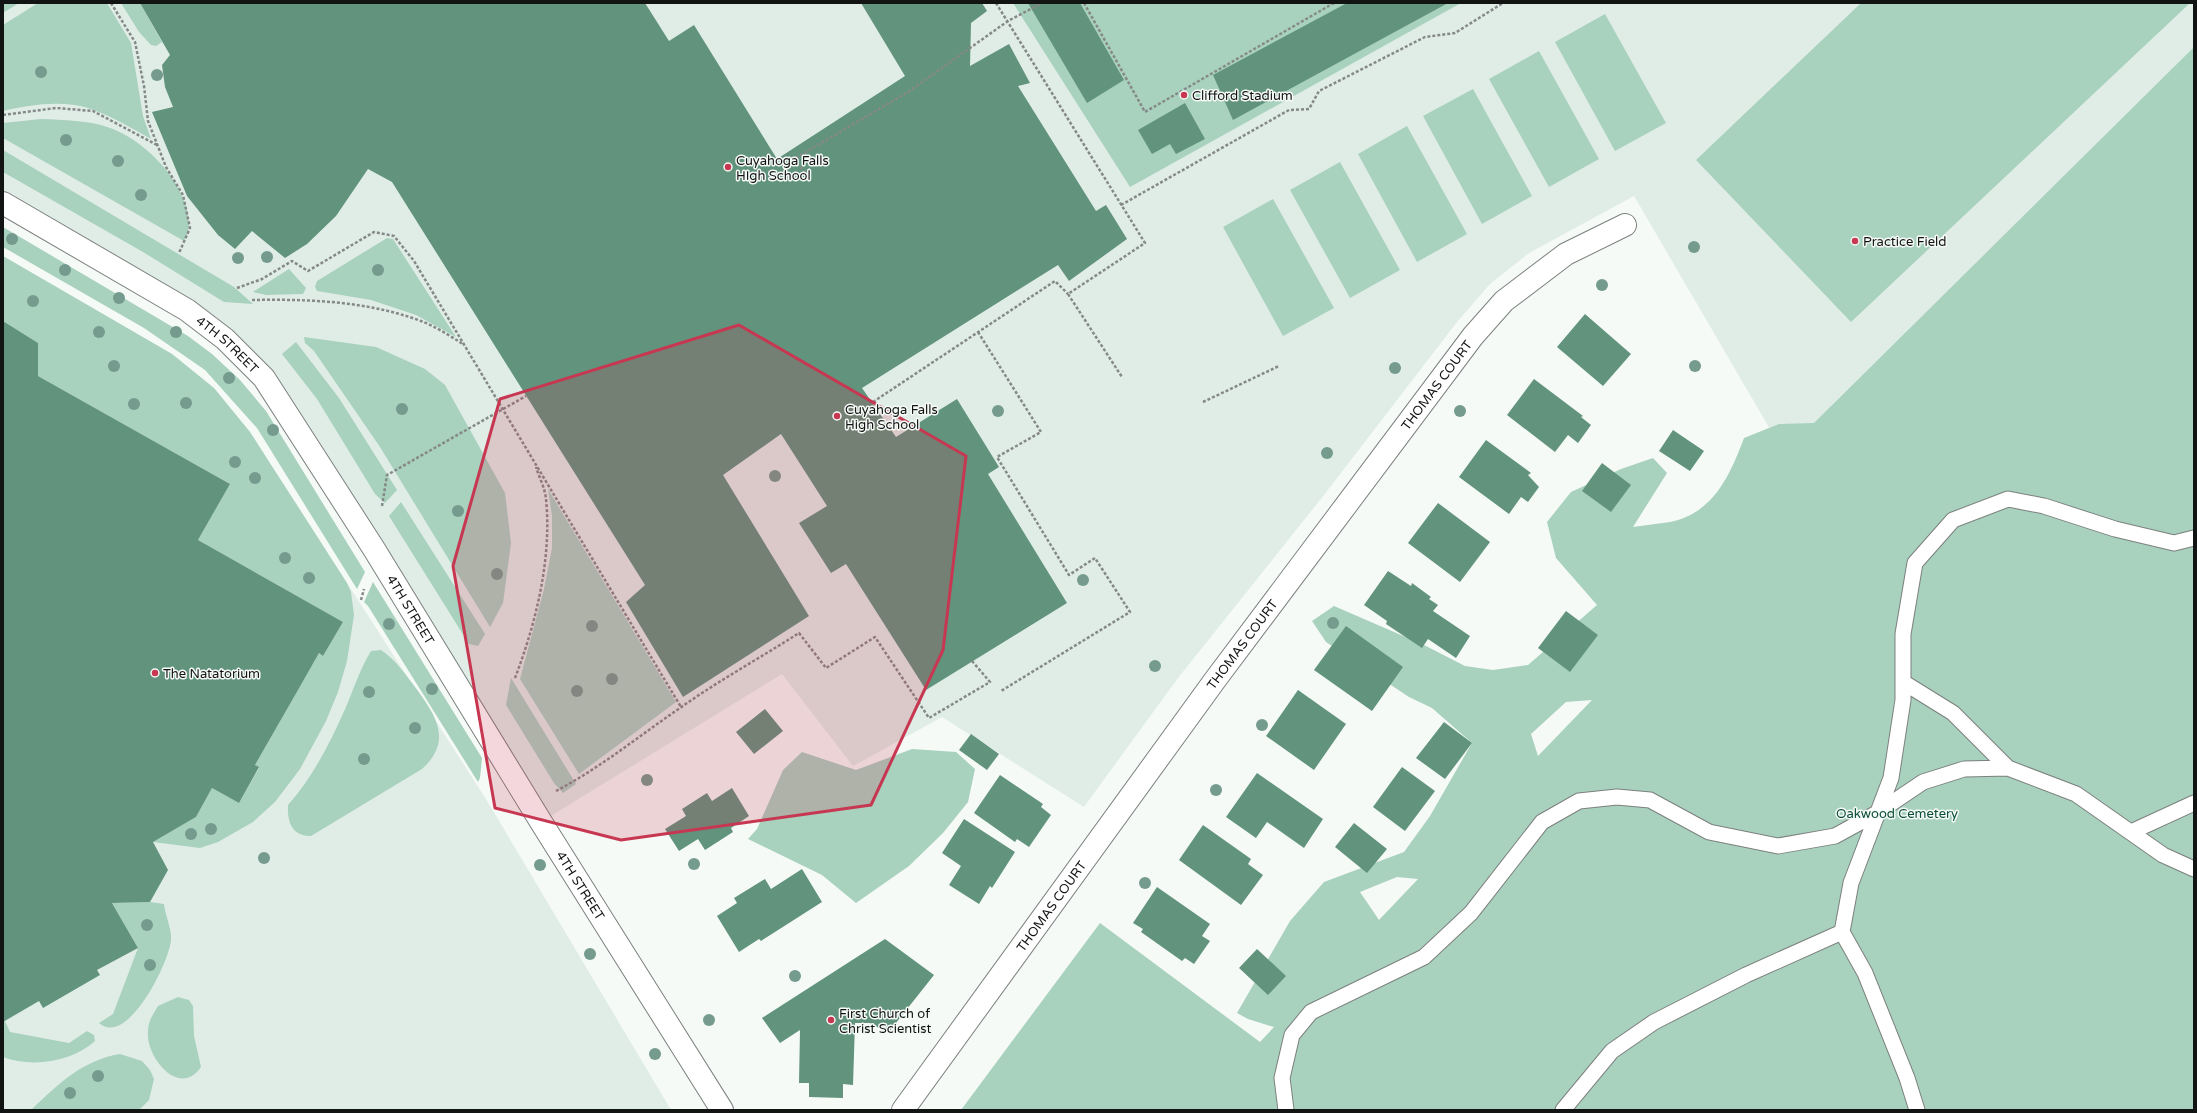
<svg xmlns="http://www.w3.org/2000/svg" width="2197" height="1113" viewBox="0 0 2197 1113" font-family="'Varela Round',sans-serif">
<rect width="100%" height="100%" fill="#f5faf7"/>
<!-- built -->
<path fill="#e0ede7" d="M3,3H2194V47L1784,453L1634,196L1529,253L1490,284L1457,322L1324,495L1178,678L1084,807L942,717L853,766L782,674L541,822L374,549L225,339L3,203Z
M3,256L172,354L214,388L250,432L486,799L671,1110H3Z"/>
<!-- green -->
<path fill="#a8d1be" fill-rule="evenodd" d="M3,3H19L3,13Z
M38,3H107L131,43L143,116L151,139C131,128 110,115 88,108C61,100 29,105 3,111V25Z
M121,3H140L162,42L156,46L151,45L139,32Z
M1013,3H1461L1130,187Z
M1861,3H2190L1851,322L1696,160Z
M1605,14L1666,123L1615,151L1555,42Z
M2194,47V1110H961L1100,923L1260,1042L1274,1027L1248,1019L1237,1013L1290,921L1324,882L1404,852L1430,816L1472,743L1432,708L1409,697L1326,642L1312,621L1334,606L1424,645L1465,666L1493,670L1528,665L1597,605L1556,558L1547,522L1571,492L1621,469L1653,458L1667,473L1633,527C1645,525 1658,524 1670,522C1714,513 1730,475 1744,438L1779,424L1814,423ZM1592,700L1538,756L1531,734L1566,702ZM1397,877L1418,879L1379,920L1360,892Z
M1539,51L1599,159L1549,187L1489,79Z
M1473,89L1532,196L1482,224L1423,116Z
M41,119C64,120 88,120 110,128C147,141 190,186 189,227C189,231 186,237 184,241L3,138V123Z
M1407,126L1467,234L1417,262L1358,154Z
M3,150L234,287L253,304L224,302L143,252L3,172Z
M1340,162L1400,270L1350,298L1290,190Z
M1273,199L1334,308L1283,336L1223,227Z
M3,227L188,336L212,354L240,380L266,411L365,572L357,589L257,428L205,370L144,328L3,247Z
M387,238L393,239L456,337L416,315L371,300L317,291L315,287L317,281Z
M3,256L172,354L214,388L250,432L347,583L351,592L354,615L347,661L338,692L326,721L300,769L275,802L253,822L218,842L200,848L153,842L196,817L212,788L239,803L259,768L255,765L319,653L323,656L343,622L198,540L230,484L38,376V343L3,321Z
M289,269L306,288L303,294L266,295L253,292Z
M304,337L376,347L425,369L445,385L505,493L511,543L503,603L490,627L380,447L314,351L305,343Z
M296,342L339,398L397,490L385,503L375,494L317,399L282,354Z
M548,489L676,702L579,774L520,679L544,589L552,548V516Z
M401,502L485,634L478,646L469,644L389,516Z
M373,582L482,758L480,778L478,782L368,606L364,602Z
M381,650C397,661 406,675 418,691C437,717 452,742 422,769L311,836C292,836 287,822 288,805C313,777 331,741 346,707C354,688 360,669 371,651Z
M511,678L576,784L563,793L554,783L506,705Z
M912,749L956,752L975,769L968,802L943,833L909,866L856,903L822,875L748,839L757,829L783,770L802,752L856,770Z
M150,902L164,904C165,915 172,929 171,940C169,963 127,1048 99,1023L113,1014L138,948L112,903Z
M178,997L189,1000L193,1006L194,1036L201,1067C179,1099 145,1056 148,1031C148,1022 153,1014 158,1006Z
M5,1021L10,1032L69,1043L87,1031L94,1035L95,1041C72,1062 32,1068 3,1057V1022Z
M120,1054L142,1061L150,1070L154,1079L149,1100L139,1110H31C58,1084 83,1060 120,1054Z"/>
<!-- building -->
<path fill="#61937d" d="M140,3H645L669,41L694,25L777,159L905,76L861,3H982L987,11L971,23L970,66L1009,44L1030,83L1018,86L1096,211L1106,205L1127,239L1069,281L1058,265L862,388L896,437L957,399L999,467L988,474L1067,603L926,690L846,564L831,573L799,523L827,506L781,434L723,475L809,616L683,697L626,602L645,585L392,182L368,169L336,216L307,244L285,258L252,231L235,249L218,235L187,196L152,112L173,107L165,87L162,65L170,55Z
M1028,3H1080L1124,80L1087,103Z
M1347,3H1448L1233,120L1213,75Z
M1185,103L1205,139L1176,154L1170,144L1152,154L1138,130Z
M1585,314L1631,354L1603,386L1557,347Z
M3,321L38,343V376L230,484L198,540L343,622L323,656L319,653L302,683L255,765L259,767L239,803L212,788L196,817L153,842L168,870L150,902L112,903L138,948L97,970L100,975L43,1008L39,1001L3,1022Z
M1534,379L1583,416L1581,417L1591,425L1578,443L1568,435L1555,452L1507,415Z
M1673,430L1704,451L1690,471L1659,451Z
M1486,440L1531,473L1528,475L1539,487L1528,502L1521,497L1509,514L1459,477Z
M1602,463L1631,485L1611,512L1582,491Z
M1438,503L1490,542L1460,582L1408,543Z
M1388,571L1411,586L1412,583L1431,597L1429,599L1438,605L1433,611L1470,636L1456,658L1428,639L1422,648L1386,624L1387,621L1364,605Z
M1566,611L1598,635L1570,672L1538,648Z
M1346,626L1403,667L1372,711L1314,670Z
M1298,690L1346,724L1314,770L1266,736Z
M765,709L783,731L754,754L736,732Z
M1444,722L1472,743L1445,779L1416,758Z
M971,734L999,754L987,770L959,750Z
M1402,767L1435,791L1405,831L1373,807Z
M1257,773L1323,819L1304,848L1267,822L1256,838L1226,817Z
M1000,775L1043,804L1041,807L1051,815L1029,847L1017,839L1015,842L974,813Z
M732,788L749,816L731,828L733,832L705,850L698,839L679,851L665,829L686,816L682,809L707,793L712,801Z
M964,819L1015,852L992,888L990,886L979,904L949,885L961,866L942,853Z
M1354,823L1387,849L1367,873L1335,847Z
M1203,825L1251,859L1248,864L1263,875L1241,905L1179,860Z
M802,869L822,902L761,941L759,939L739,952L717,916L737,903L734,898L765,879L771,889Z
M1157,887L1210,924L1202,936L1210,941L1194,964L1185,958L1182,961L1141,932L1143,929L1133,923Z
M885,939L934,975L888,1033L870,1023H855L853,1085L843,1084V1098L809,1097V1083H799L800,1030L780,1043L762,1018Z
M1257,949L1286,976L1268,995L1239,968Z"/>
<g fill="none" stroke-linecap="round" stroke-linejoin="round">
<!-- service casing -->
<g stroke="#7c807e" stroke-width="17">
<path id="service" d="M1903,682L1953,713L2008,768
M2131,832L2194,803
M1286,1110L1282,1078L1292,1035L1311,1012L1424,957L1471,913L1542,822L1579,801L1617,797L1650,800L1709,832L1778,846L1835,836L1877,813L1923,782L1964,769L2008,768L2076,794L2163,855L2194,869
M1563,1110L1612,1051L1654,1022L1746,975L1842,932
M1917,1110L1907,1078L1865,973L1842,932L1851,883L1891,778L1903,700V634L1915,563L1953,520L2008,499L2044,506L2115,529L2174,543L2194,538"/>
</g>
<!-- minor casing -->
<g stroke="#7c807e" stroke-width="24">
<g id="minor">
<path id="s1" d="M903,1110L1215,680L1473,336L1504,301L1566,254L1625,225"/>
</g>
</g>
<!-- tertiary casing -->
<g stroke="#7c807e" stroke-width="24">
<g id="tertiary">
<path id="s2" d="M3,203L187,310L225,339L264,378L374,549L541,822L722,1110"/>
</g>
</g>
<!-- path -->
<path stroke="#858987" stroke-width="2.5" stroke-dasharray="3 2" stroke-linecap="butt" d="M111,3L135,42L144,86L148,121L166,167L183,195L190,228L179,253
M996,3L1145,243L1068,294L1122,377
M1084,3L1145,112L1334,3
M3,115L56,108L93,111L157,145
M805,173L794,159L908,92L1008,21L1042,3
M1121,205L1289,110L1309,109L1319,91L1425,37L1455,33L1503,3
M237,288L262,279L292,261L308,271L374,232L394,236L414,261L681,707
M252,300C309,299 367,301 421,321C435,326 450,336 463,344
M978,332L1041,432L997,457L1069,575L1095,558L1130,612L1001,691
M873,402L1055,281L1068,294
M1203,402L1279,366
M382,506L387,475L526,396
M361,600L364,589
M515,678C536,623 552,558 546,499C545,488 539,477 536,467
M556,791C600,768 639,736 680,708C718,681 760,658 799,633L826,668L875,637L929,718L990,682L972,661"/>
<!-- service -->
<use href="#service" stroke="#fff" stroke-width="15"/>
<!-- minor -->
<use href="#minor" stroke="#fff" stroke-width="22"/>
<!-- tertiary -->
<use href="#tertiary" stroke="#fff" stroke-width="22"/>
</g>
<!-- trees -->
<g fill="#749b8e">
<circle cx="41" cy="72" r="6"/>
<circle cx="157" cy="75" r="6"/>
<circle cx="66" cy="140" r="6"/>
<circle cx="118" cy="161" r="6"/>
<circle cx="141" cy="195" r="6"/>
<circle cx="12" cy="239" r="6"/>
<circle cx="1694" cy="247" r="6"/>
<circle cx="267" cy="257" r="6"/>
<circle cx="238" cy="258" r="6"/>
<circle cx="65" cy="270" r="6"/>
<circle cx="378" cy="270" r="6"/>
<circle cx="1602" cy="285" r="6"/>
<circle cx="119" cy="298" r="6"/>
<circle cx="33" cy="301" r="6"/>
<circle cx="99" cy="332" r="6"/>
<circle cx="176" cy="332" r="6"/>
<circle cx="114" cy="366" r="6"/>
<circle cx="1695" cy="366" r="6"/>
<circle cx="1395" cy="368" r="6"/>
<circle cx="229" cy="378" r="6"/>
<circle cx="186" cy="403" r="6"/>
<circle cx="134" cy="404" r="6"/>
<circle cx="402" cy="409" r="6"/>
<circle cx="998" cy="411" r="6"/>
<circle cx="1460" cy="411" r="6"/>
<circle cx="273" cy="430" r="6"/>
<circle cx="1327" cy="453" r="6"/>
<circle cx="235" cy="462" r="6"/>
<circle cx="775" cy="476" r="6"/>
<circle cx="255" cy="478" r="6"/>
<circle cx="458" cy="511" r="6"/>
<circle cx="285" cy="558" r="6"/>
<circle cx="497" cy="574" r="6"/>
<circle cx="309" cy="578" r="6"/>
<circle cx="1083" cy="580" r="6"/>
<circle cx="1333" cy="623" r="6"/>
<circle cx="389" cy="624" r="6"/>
<circle cx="592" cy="626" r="6"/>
<circle cx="1155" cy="666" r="6"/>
<circle cx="612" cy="679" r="6"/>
<circle cx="432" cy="689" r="6"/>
<circle cx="577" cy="691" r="6"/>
<circle cx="369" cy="692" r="6"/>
<circle cx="1262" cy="725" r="6"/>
<circle cx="415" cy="728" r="6"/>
<circle cx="364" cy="759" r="6"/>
<circle cx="647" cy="780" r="6"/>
<circle cx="1216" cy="790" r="6"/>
<circle cx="211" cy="829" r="6"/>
<circle cx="191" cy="834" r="6"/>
<circle cx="264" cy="858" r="6"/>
<circle cx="694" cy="864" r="6"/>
<circle cx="540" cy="865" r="6"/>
<circle cx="1145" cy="883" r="6"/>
<circle cx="147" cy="925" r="6"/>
<circle cx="590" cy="954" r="6"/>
<circle cx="150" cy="965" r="6"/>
<circle cx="795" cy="976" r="6"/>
<circle cx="709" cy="1020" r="6"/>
<circle cx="655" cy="1054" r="6"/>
<circle cx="98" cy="1076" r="6"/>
<circle cx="70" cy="1093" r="6"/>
</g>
<!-- marked area -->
<path fill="#c73751" fill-opacity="0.2" stroke="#c73751" stroke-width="3" stroke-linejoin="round" d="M739,325L966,456L943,650L871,805L621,840L495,808L453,566L500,399Z"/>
<!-- markers -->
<g fill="#c73751" stroke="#f5faf7" stroke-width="1.5">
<circle cx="1184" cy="95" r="4"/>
<circle cx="728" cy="167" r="4"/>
<circle cx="1855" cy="241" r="4"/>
<circle cx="837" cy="416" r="4"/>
<circle cx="155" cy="673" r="4"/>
<circle cx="831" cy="1020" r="4"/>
</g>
<g text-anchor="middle" stroke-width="3" stroke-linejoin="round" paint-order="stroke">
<!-- poi labels -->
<g font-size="13" fill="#121413" stroke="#f5faf7" text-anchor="start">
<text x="1192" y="100">Clifford Stadium</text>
<text x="736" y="165">Cuyahoga Falls<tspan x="736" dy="15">HIgh School</tspan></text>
<text x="1863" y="246">Practice Field</text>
<text x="845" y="414">Cuyahoga Falls<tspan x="845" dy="15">High School</tspan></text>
<text x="163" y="678">The Natatorium</text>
<text x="839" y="1018">First Church of<tspan x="839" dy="15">Christ Scientist</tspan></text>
</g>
<!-- street labels -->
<g font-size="13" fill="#121413" stroke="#f5faf7">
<text dy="5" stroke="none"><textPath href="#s2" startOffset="266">4TH STREET</textPath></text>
<text dy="5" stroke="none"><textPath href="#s1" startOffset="900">THOMAS COURT</textPath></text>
<text dy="5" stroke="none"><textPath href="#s2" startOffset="590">4TH STREET</textPath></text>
<text dy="5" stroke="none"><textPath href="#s1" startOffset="576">THOMAS COURT</textPath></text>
<text dy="5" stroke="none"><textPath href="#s2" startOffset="914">4TH STREET</textPath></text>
<text dy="5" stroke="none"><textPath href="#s1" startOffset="252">THOMAS COURT</textPath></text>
</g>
<!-- park labels -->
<g font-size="13" fill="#0a4e38" stroke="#f5faf7">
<text x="1897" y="818">Oakwood Cemetery</text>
</g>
</g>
<!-- border -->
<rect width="2197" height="1113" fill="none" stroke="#121413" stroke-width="8"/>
</svg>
